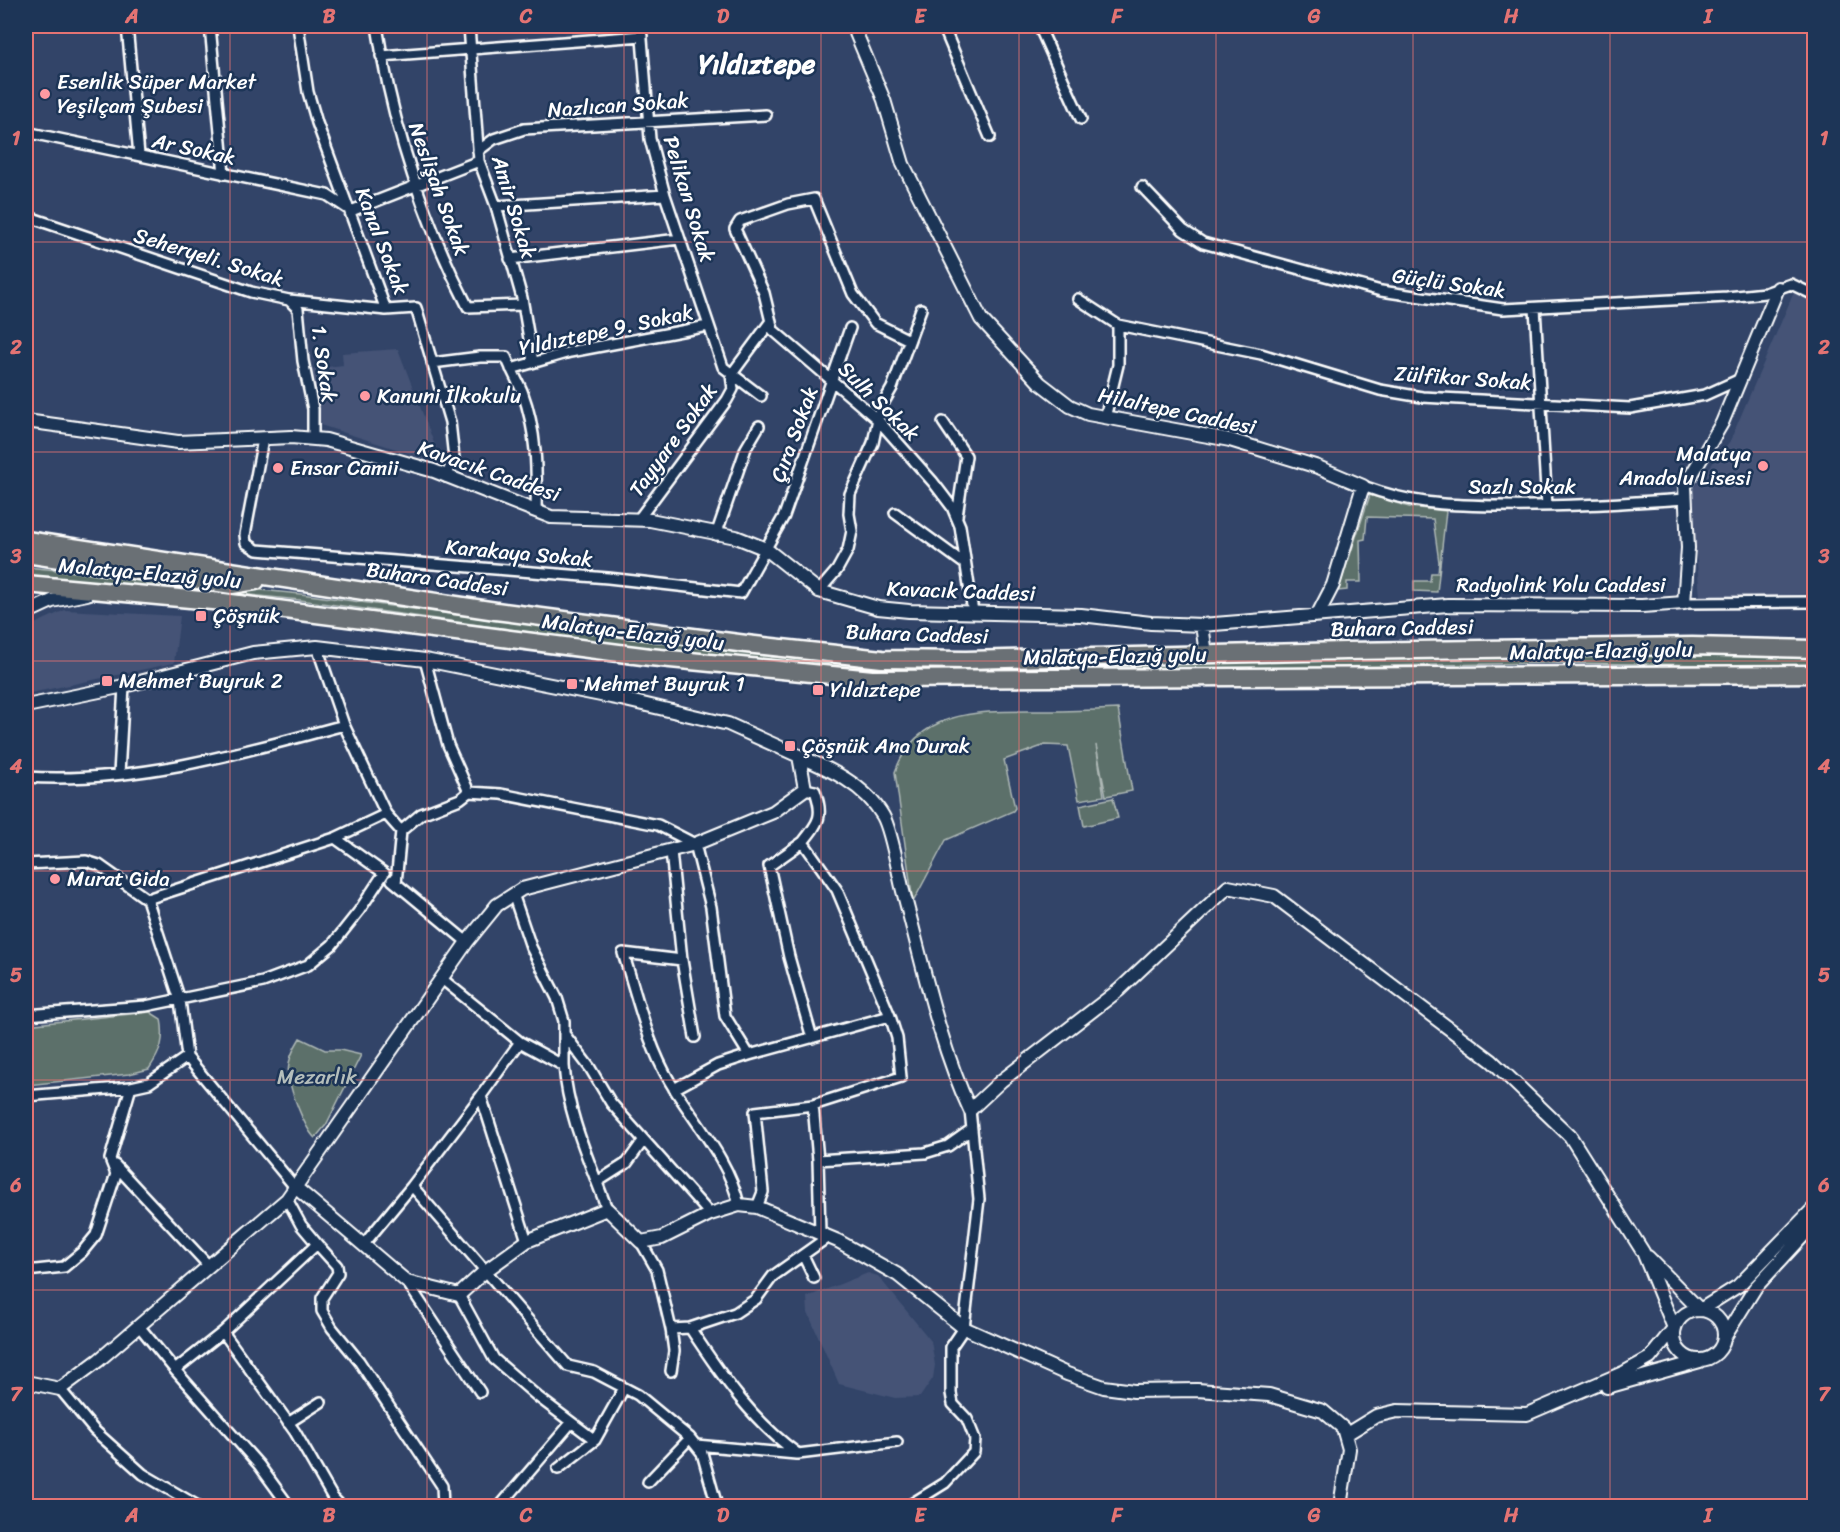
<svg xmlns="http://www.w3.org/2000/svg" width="1840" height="1532" viewBox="0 0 1840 1532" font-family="Sriracha,sans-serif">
<rect width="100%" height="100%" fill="#324468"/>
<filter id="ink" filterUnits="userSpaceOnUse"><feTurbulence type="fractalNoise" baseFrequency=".0167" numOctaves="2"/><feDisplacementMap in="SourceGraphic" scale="12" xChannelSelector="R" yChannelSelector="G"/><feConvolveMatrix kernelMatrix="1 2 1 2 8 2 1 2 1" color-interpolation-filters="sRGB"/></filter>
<g filter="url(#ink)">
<!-- built -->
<path fill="#445376" d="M1794,292L1814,300V594L1700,597L1691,491L1730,441Z
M398,349L439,456L434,461L317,424L311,369L343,365L342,353Z
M65,610L180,616L174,663L26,694V628Z
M868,1273L878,1276L931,1341L935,1365L933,1378L920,1397L895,1398L839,1384L808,1313L807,1297Z"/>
<!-- green -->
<path fill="#5c706b" stroke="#aeb8b5" stroke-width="1.5" d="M1370,495L1409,507L1446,511L1437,592L1414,591V581H1430L1431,573H1438L1439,562L1433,519L1367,517L1365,539L1360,540L1361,582H1347V590L1338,591Z
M26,567L301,594L772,657L908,667L1551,655L1814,657V666L1552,663L998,673L838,671L601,642L300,600L220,592L26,577Z
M1118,709L1132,791L1106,796L1096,745L1104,796L1079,800L1068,746L1045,745L1004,760L1015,808L1013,811L946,840L913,902L895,772C919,704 990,712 1049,711C1072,711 1095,710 1118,709Z
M1113,798L1118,818L1084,826L1080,805Z
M150,1012L161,1019C165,1040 161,1051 149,1069L129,1074L27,1085L26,1025Z
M300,1038L325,1050H340L361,1055L326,1125L315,1138C305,1129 291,1092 289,1078C286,1065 293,1049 300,1038Z"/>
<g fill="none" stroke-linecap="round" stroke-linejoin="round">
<!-- street casing -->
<g stroke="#fff" stroke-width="14">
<path id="street" d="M127,26L139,155
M210,26L224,174
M298,26L308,92L317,123L386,310L416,308L450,422L454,458L446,477
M377,26C392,124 422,218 468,307L523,305
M469,26L479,161L496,206L522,298L533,362
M641,26L650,139L665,195L723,367L761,396
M943,26L990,137
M1039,26L1081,119
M381,56L642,36
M26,132L327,195L351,211L479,161
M478,151L494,139L524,129L766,115
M1142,187L1183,230L1203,243L1381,291L1503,309L1727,297L1765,293L1791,284L1814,295
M496,206L665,195
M26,216L251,292L289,300L386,310
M510,259L679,239
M1078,299L1118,325
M289,300L298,309L303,361L313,409V438
M1535,308L1547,506
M909,340L875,323L853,294L814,199L788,204L740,221L735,229L764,293L773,330L878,420L933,482L952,507L960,526L973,612
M432,363L480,357H506C511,369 517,380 522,391C537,431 537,470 536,511
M511,369L570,352L708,326
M1105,418L1118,365V325L1261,354L1380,390L1422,397L1630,408L1705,395L1738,380
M943,422L966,456L957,516
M263,439L245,535L246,543L257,550L608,578L741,593L784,516L850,328
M1363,486C1414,505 1447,505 1499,506C1561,507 1622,503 1684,499
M895,513L965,564
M638,520L727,400L733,389L731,375L771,321
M716,535L746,448L759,426
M819,591L837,570L848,550L852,531L849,514L850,494L873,443L880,409L892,388L921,309
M1684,603L1814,602
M425,660L448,745L469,792L501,794L658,825L695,844L711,907L725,1016L749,1055L718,1065L674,1089
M119,774L124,686
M26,777C134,784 241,753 344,725
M805,789L815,791C824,816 819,822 803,842L837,890L890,1016
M386,814L401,831
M803,842L769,866L789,957L812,1038
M671,851L682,960L623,953C637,995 647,1044 670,1082C694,1122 729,1159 739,1205
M26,864L86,861L99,865L147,899L180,1000L187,1057L294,1186
M392,880L467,942
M396,883L401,831L421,814L460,799L469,792
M513,894L531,947L557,998L564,1021V1066L520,1042
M147,899L335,838
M682,960L695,1037
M442,979L520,1042L481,1096L527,1241
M26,1015L146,1006L263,982L308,965L332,945L359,911L384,873L335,838L386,814L344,725L317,647
M565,1035L590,1068L611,1103L710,1214
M749,1055L890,1016L897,1038L901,1077L813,1105L755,1112L763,1192L757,1207
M564,1066C568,1117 590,1162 607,1209
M26,1096L131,1087
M813,1105L818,1160L820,1233
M818,1160L925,1153L948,1146L972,1129
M115,1165L209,1266
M597,1182L627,1163L643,1141
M412,1186L481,1096
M641,1242L657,1270L671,1329L690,1328C721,1375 752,1421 798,1454L897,1442
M317,1244L337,1266L338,1273L322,1298V1311L332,1328L359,1361L442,1486L443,1506
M364,1244L412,1186L568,1366L594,1372L638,1395L690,1438L702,1453L717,1506
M803,1255L814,1278
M26,1271L64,1267L82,1252L96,1235L116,1174L110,1159L131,1087L149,1083L187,1057
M407,1282L480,1392
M459,1295L494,1359L538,1397L595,1440
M139,1326L175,1370L223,1332L317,1244L301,1225L287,1199
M690,1328L735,1313L756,1299L773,1276L828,1237
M223,1332L295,1432L333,1498L341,1506
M175,1370L259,1465L289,1506
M671,1371L674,1351L671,1329
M60,1389L94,1430L143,1474L196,1505
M288,1423L321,1402
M696,1445L796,1454
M558,1469L595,1440L624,1388
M648,1482L690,1438
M500,1506L571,1423
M908,1506L945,1483L974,1452L975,1439L967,1419L953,1404L951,1393V1347L964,1328L979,1199L970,1110"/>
</g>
<!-- secondary casing -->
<g stroke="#fff" stroke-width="16">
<path id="secondary" d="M853,26L884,100L903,164L981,319L1040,383L1070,406L1088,414L1230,440L1318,467L1363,486L1333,585L1318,614
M26,421L178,442L291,437L326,440L434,471L551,517L650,520L736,537L766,549L819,591L878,608L909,611L1081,615L1151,623L1202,625L1448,605L1642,606L1684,603L1688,548L1685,486L1722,423L1778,288
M26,613L52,601L87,594
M1202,625L1206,654
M26,706L124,686L253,653L317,647L425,660L621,699L728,724L799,756L805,789L773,812L695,844L522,889L497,905L467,942L287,1199L99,1360L60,1389L26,1382
M799,756C830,769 865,785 883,816C892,832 898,872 903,891C923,964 938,1041 970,1110L1001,1081L1119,990L1228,887L1274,896L1492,1061L1570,1136L1643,1252L1674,1328L1650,1358L1625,1372L1527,1414L1397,1411L1376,1416L1345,1435
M294,1186L407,1282L459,1295L484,1272L527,1241L607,1209L641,1242L662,1238L710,1214L739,1205L757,1207L838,1241L898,1275L964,1328L1067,1374L1104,1387L1134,1391L1197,1390L1269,1395L1323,1411L1343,1428L1349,1449L1340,1506
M1648,1257L1700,1310L1738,1286L1814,1208
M1674 1335a25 25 0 1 1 50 0a25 25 0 1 1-50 0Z
M1724,1338L1755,1288L1814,1224
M1607,1387L1700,1361"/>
</g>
<!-- highway casing -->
<g stroke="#fff" stroke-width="21">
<path id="highway" d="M26,540L496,611L746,644L882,659L966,660L1346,651L1692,646L1814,649
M26,554L232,585L256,581
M26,584L223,602L650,657L872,679L1814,674"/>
</g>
<!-- street -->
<use href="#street" stroke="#1d3557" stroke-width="9"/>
<!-- secondary -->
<use href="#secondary" stroke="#1d3557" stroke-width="12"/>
<!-- highway -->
<use href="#highway" stroke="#6a7074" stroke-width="16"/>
</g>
</g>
<!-- grid -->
<path fill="none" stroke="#e47373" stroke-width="1.5" stroke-opacity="0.55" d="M230,26V1506M427,26V1506M624,26V1506M821,26V1506M1019,26V1506M1216,26V1506M1413,26V1506M1610,26V1506M26,242H1814M26,452H1814M26,661H1814M26,871H1814M26,1080H1814M26,1290H1814"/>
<!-- markers -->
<g fill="#ff9aa2" stroke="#1d3557" stroke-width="2">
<circle cx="45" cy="94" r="6"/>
<circle cx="365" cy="396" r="6"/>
<circle cx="1763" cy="466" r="6"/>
<circle cx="278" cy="468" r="6"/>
<rect x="195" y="610" width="12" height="12" rx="3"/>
<rect x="101" y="675" width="12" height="12" rx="3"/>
<rect x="566" y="678" width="12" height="12" rx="3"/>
<rect x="812" y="684" width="12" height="12" rx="3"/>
<rect x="784" y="740" width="12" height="12" rx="3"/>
<circle cx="55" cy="879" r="6"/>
</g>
<g text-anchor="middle" stroke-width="5" stroke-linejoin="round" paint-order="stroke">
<!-- poi labels -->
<g font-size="21" fill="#fff" stroke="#1d3557" text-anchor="start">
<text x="57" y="89">Esenlik Süper Market<tspan x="57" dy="24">Yeşilçam Şubesi</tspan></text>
<text x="377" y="403">Kanuni İlkokulu</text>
<text x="1751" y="461" text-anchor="end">Malatya<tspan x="1751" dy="24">Anadolu Lisesi</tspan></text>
<text x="290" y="475">Ensar Camii</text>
<text x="213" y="623">Çöşnük</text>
<text x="119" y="688">Mehmet Buyruk 2</text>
<text x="584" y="691">Mehmet Buyruk 1</text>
<text x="830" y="697">Yıldıztepe</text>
<text x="802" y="753">Çöşnük Ana Durak</text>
<text x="67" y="886">Murat Gida</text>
</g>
<!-- street labels -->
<g font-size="21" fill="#fff" stroke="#1d3557">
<text transform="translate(618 105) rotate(-4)" y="7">Nazlıcan Sokak</text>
<text transform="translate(194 149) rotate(12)" y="7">Ar Sokak</text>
<text transform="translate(439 189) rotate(70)" y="7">Neslişah Sokak</text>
<text transform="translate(689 199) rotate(73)" y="7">Pelikan Sokak</text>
<text transform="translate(514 207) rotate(73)" y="7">Amir Sokak</text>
<text transform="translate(382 241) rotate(69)" y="7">Kanal Sokak</text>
<text transform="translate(209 257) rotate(17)" y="7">Seheryeli. Sokak</text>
<text transform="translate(1449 283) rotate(8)" y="7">Güçlü Sokak</text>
<text transform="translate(606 330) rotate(-12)" y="7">Yıldıztepe 9. Sokak</text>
<text transform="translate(324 364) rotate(82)" y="7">1. Sokak</text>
<text transform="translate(1463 378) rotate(4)" y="7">Zülfikar Sokak</text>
<text transform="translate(879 401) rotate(44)" y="7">Sulh Sokak</text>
<text transform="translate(1177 411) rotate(12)" y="7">Hilaltepe Caddesi</text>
<text transform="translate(794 434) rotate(-70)" y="7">Çıra Sokak</text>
<text transform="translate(673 440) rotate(-54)" y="7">Tayyare Sokak</text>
<text transform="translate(489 471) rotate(19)" y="7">Kavacık Caddesi</text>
<text x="1522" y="494">Sazlı Sokak</text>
<text transform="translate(519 553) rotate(5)" y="7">Karakaya Sokak</text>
<text transform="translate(150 573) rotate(5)" y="7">Malatya-Elazığ yolu</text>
<text transform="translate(437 579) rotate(8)" y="7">Buhara Caddesi</text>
<text x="1561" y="592">Radyolink Yolu Caddesi</text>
<text transform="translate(961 591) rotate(2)" y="7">Kavacık Caddesi</text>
<text transform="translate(1402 628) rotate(-1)" y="7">Buhara Caddesi</text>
<text transform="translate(633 632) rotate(7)" y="7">Malatya-Elazığ yolu</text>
<text transform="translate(917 634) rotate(2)" y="7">Buhara Caddesi</text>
<text transform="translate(1601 651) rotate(-1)" y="7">Malatya-Elazığ yolu</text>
<text transform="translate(1115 656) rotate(-1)" y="7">Malatya-Elazığ yolu</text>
</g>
<!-- park labels -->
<g font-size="21" fill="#b6bfbc" stroke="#1d3557">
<text x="317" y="1084">Mezarlık</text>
</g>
<!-- district labels -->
<g font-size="27" font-weight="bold" fill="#fff" stroke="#1d3557">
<text x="757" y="73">Yıldıztepe</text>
</g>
</g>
<!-- margin -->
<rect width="1840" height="1532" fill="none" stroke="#1d3557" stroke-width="66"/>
<rect x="33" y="33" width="1774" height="1466" fill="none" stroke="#e47373" stroke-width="2"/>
<g font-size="20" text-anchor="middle" font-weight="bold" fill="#e47373">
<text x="132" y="23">A</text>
<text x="329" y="23">B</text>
<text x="526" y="23">C</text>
<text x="723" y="23">D</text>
<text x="920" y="23">E</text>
<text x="1117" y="23">F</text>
<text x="1314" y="23">G</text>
<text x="1511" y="23">H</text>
<text x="1708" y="23">I</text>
<text x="16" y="145">1</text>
<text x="1824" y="145">1</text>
<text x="16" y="354">2</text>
<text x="1824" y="354">2</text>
<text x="16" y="563">3</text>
<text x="1824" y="563">3</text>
<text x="16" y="773">4</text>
<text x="1824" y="773">4</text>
<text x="16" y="982">5</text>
<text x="1824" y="982">5</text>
<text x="16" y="1192">6</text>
<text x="1824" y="1192">6</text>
<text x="16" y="1401">7</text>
<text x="1824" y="1401">7</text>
<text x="132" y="1522">A</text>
<text x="329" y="1522">B</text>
<text x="526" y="1522">C</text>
<text x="723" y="1522">D</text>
<text x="920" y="1522">E</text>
<text x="1117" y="1522">F</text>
<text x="1314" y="1522">G</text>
<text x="1511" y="1522">H</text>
<text x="1708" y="1522">I</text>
</g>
</svg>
